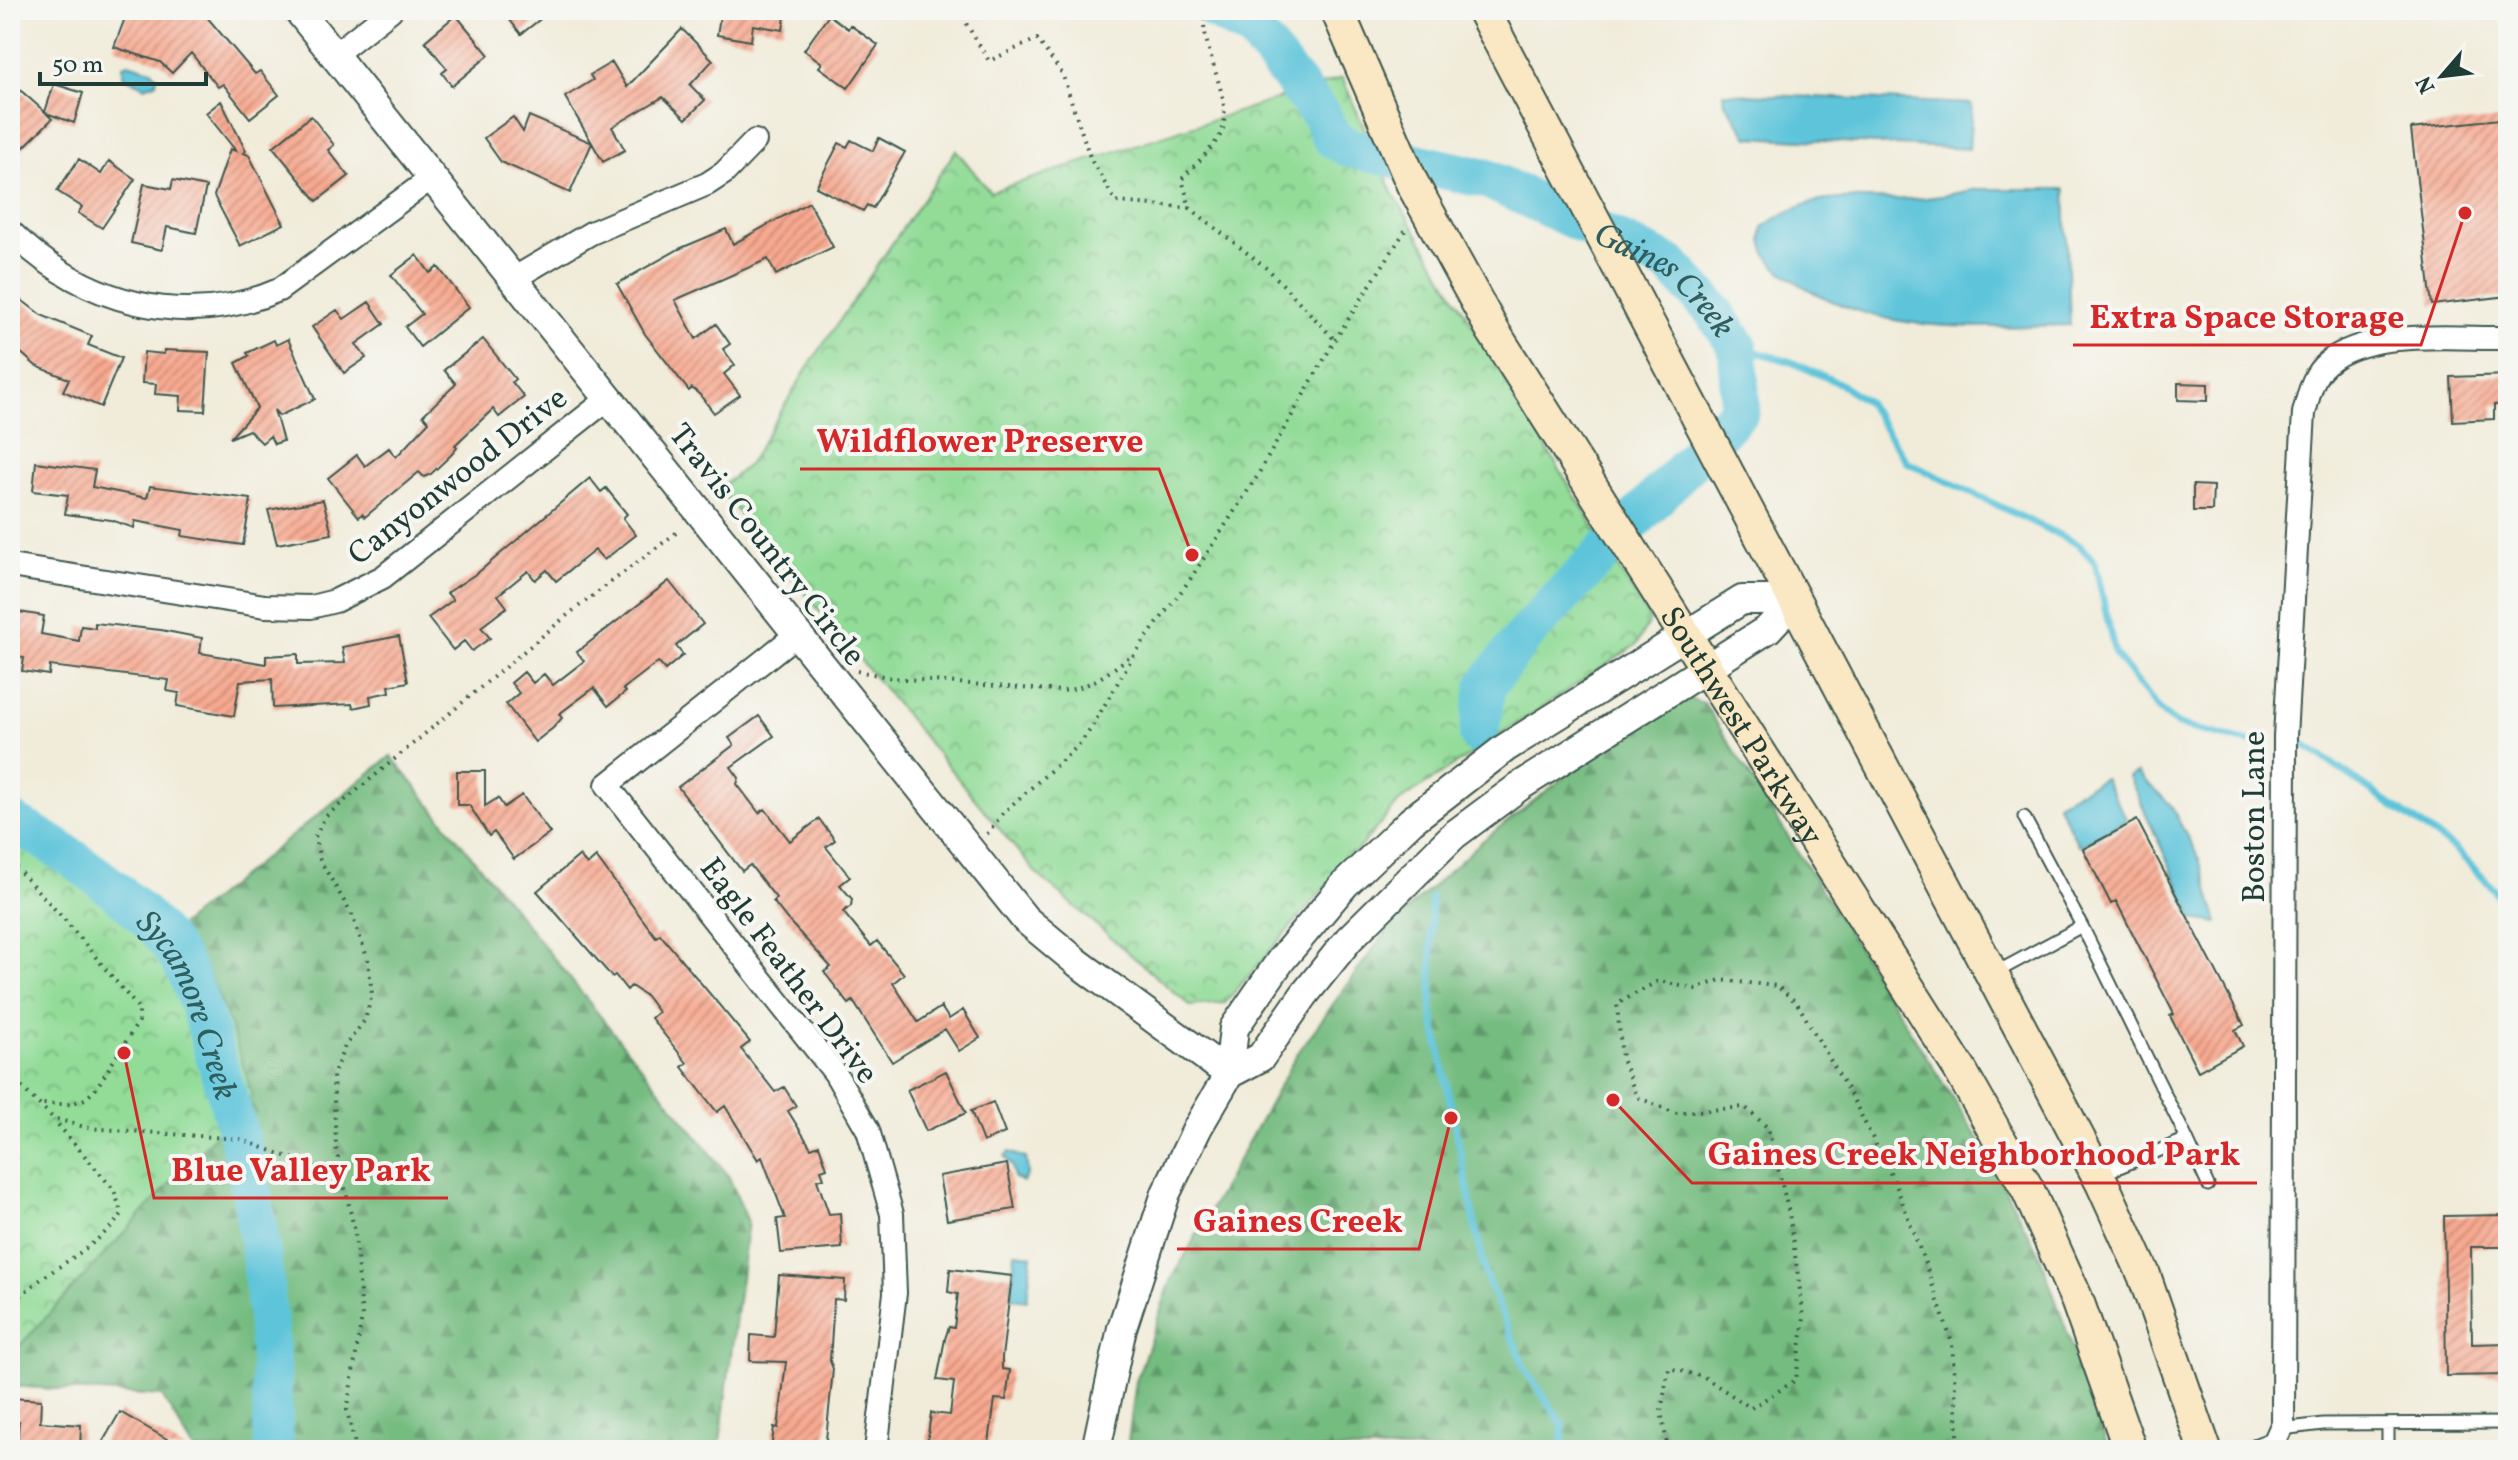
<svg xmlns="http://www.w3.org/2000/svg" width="2518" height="1460" viewBox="0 0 2518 1460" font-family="Vollkorn,serif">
<defs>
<pattern id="forest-firs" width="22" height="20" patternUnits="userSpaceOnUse" patternTransform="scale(2)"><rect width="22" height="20" fill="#75bc80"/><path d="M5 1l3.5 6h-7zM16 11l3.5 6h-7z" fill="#5f9a6a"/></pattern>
<pattern id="park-crowns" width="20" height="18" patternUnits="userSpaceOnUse" patternTransform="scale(2)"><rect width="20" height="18" fill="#92dc98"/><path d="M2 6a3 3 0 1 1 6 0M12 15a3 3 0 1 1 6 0" fill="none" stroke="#77b47d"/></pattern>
<pattern id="building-hatch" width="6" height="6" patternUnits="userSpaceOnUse" patternTransform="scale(2)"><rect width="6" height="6" fill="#f8a990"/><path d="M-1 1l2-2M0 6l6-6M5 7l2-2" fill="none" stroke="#c88b76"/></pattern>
</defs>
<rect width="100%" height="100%" fill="#f6f6f2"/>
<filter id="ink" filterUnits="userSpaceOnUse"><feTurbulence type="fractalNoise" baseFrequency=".0125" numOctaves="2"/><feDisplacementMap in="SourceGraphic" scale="16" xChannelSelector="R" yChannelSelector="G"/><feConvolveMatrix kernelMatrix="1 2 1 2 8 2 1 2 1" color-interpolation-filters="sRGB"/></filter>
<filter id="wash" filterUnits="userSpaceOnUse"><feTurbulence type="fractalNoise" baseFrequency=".006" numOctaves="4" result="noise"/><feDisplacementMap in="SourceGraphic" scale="32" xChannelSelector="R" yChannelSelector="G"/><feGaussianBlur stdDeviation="1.8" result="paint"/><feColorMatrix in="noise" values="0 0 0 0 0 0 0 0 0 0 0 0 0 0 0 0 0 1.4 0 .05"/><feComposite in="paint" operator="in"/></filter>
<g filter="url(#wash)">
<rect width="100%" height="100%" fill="#f1ecda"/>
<!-- forest -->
<path fill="url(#forest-firs)" stroke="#4a7c5a" stroke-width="2" d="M1687,698L1704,703L1982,1145L2040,1256L2109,1450H1127L1136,1381L1171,1281L1297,1054L1390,926L1481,842L1576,768Z
M391,756L728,1175L748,1222L719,1450H194L162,1396L10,1386V1356L139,1217L161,970L176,929Z"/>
<!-- park -->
<path fill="url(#park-crowns)" stroke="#588c66" stroke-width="2" d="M1342,78L1393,193L1650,620L1636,645L1399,802L1225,1003L1190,1006L1035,872L719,489L749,464L808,367L956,150L990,192Z
M10,804C52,827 175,912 197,952C223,997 237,1046 252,1095L10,1356Z"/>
<!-- water -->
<path fill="#5dc4da" stroke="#3e8087" stroke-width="2" d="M128,63L152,70L157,77L156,83L145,87L123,76V65Z
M1723,93L1972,104L1969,149L1748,137L1725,102Z
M1978,189H2065L2070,325C1971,327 1874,337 1789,277C1771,265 1758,248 1763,227C1820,187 1848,202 1911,199C1933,199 1956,193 1978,189Z
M2137,773L2170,804L2199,859L2218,923L2194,919L2129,777Z
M2104,778L2127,820L2079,846L2057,803Z
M1009,1152L1026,1158L1028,1173L1023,1182L1014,1178L1012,1166L1005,1156Z
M1015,1253L1032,1255L1027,1300L1011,1298Z"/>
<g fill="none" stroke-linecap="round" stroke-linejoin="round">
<!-- stream -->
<path stroke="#5dc4da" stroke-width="7" d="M1738,347L1789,361L1839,383L1867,402L1907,462L2078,544L2095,562L2115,654L2160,711L2178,725L2257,744
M2305,745L2455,849L2494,889L2508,917
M1431,898L1432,1012L1485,1274L1526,1371L1563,1425L1562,1450"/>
<!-- river -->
<g stroke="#5dc4da" stroke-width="40">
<path id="s1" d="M1216,10L1253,31L1321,115L1332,138L1350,148L1487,179L1671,265L1712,309L1738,347L1740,410L1523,637L1486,686L1479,735"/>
<path id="s2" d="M10,821C62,848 137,899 172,948C194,978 204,1019 215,1055C231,1107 247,1159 255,1213C268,1291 271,1371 274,1450"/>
</g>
</g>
<g id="blocks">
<!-- building -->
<path fill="url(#building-hatch)" d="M128,10H201L255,74L260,71L279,95L250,118L223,84L218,87L191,53L172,73L160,62L114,47Z
M502,10H552L521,34Z
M721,10H786L783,30L753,25L751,41L717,35Z
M456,15L489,55L452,86L442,73L447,69L425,41Z
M829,15L848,29L850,25L878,45L848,88L819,67L822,63L804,50Z
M682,29L713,60L690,85L705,100L686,119L663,97L612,127L625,150L603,162L592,143L570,193L501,162L484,138L513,117L523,132L529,116L592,143L565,97L593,80L590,75L612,62L627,87Z
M10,81L45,112L54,84L83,93L74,123L46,113L52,119L20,151L10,140Z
M221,101L246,151L243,153L249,155L284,224L240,246L214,196L230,149L236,151L206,113Z
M311,116L334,145L328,150L349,176L317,201L273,147Z
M2508,118V296L2432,305L2411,129Z
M879,138L905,152L873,208L867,205L863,211L816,187L839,143L847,147L851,140L873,151Z
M79,159L101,174L109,161L135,179L102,228L78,213L82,207L57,191Z
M173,180L206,187L196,233L167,227L162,250L131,243L144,184L171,189Z
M809,202L833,247L776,275L768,259L675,300L696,339L716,324L730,344L723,349L735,365L724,374L740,395L714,413L700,395L692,388L689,391L645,334L617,284L679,249L726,229L733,244Z
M417,255L430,273L438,267L469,307L420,347L405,327L422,314L391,275Z
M10,291L41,315L92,336L88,345L121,358L101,407L63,391L69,379L36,366L10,343Z
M369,302L384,324L356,344L366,358L344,373L312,327L337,310L344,319Z
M288,339L315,399L279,416L274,410L283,441L274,444L270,436L262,443L249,430L230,438L257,408L236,363L249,356L247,353L274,340L276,345Z
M483,339L515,379L512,382L524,397L499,417L493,409L455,445L457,448L451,455L431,474L424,477L419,472L365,517L362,514L359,517L328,478L357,455L365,466L389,448L396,457L429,422L423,415L456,384L444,370Z
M164,350L209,352L205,411L180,410L181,396L155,394L156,384L142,383L144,352L164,354Z
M2508,375V404L2494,405V419L2453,421L2451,377Z
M2178,383L2208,384V401L2178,400Z
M36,462L95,470L92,487L147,498L150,486L251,499L243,545L182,536L183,530L135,521L134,528L111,520L65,514L68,495L33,491Z
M590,478L601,492L606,488L627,514L623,518L636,535L604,560L595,550L556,581L547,570L535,580L528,571L498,595L507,607L481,627L490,638L472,651L464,641L453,650L428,618L453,600L447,593L480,571Z
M2193,485L2213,486L2212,511H2193Z
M323,500L332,534L277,544L268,510Z
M669,581L703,624L676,646L683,655L665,670L658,662L623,689L626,692L608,706L594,688L559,714L562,718L553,728L535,742L506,704L519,693L511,683L524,672L533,683L544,674L553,685L584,661L577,652Z
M13,611L44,616L41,634L79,641L81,626L95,628V623L161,630L202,638L200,653L266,664V656L298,654V664L345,663L342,647L399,636L408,682L389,686L390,692L370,696L371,704L353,708L352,704L273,708L272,679L240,681L234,716L177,706L179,693L167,691L169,680L50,666L49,675L22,671L24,658L10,655Z
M759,716L774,736L731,767L739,778L737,784L759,813L765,809L790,841L819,819L835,840L826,847L850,877L840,885L852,899L851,906L843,912L871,946L877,941L904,974L893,983L918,1022L941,1007L949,1019L963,1010L980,1038L959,1051L945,1029L892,1062L853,1001L849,1004L824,972L831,967L787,919L773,901L776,898L750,865L742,871L678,787L734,745L729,738Z
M457,771H485V806L498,798L504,807L522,795L550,833L514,859L494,832L489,836L469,805H457Z
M2137,820L2244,1025L2235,1030L2243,1046L2198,1071L2170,1016L2174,1014L2116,901L2111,904L2083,849Z
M579,856L587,865L596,857L656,937L660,934L750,1042L741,1049L775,1092L784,1087L796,1106L788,1111L811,1148L819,1145L827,1168L821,1170L824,1178L817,1180L829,1214L840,1213L842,1248L781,1253L777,1219L785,1218L762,1157L758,1160L725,1106L717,1112L682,1067L687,1063L651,1018L658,1012L646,996L631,986L627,990L615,975L612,977L537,891Z
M946,1071L966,1113L926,1131L907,1090Z
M993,1102L1005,1133L983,1142L971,1111Z
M1007,1164L1015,1209L947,1220L939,1176Z
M2508,1215V1247H2471L2472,1344L2508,1343V1375L2446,1376L2444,1216Z
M950,1269L1012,1276L1002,1357V1369L1010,1370L1006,1400L995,1399L988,1450H940L941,1444L927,1442L931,1413L950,1415L954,1382L937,1380L945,1339L949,1327L954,1328L958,1294L948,1292Z
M779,1275L845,1280L844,1300L834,1299L830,1361L833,1369L825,1450H771L774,1427L778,1428L786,1362L750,1361L751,1335L774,1337Z
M11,1398L41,1400L40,1422L81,1425L80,1450H17L19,1421H10Z
M120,1412L186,1450H98Z"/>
</g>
</g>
<g filter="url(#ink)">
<use href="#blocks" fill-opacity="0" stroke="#3e574d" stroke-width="2"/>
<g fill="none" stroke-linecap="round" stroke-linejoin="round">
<!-- service casing -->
<g stroke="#3e574d" stroke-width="15">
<path id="service" d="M2082,926L2187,1139L2100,1175
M1993,974L2082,926L2024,817
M2187,1139L2208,1185
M2281,1429L2323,1424L2508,1423
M2388,1450V1424"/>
</g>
<!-- minor casing -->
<g stroke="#3e574d" stroke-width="26">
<path id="minor" d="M335,54L391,10
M10,231C83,303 183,331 279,290L433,177
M513,279L591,233L707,184L724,173L755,141
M10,566L265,606L311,607L335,601L383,577L609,398
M796,635L607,785L835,1073L868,1130L892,1214L895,1293L876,1450
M2256,1450L2274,1443L2283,1423L2285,736L2304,413C2309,395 2312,375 2327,363C2368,328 2457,339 2508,338"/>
</g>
<!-- tertiary casing -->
<g stroke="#3e574d" stroke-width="32">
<path id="tertiary" d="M298,10L1025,919L1078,963L1229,1074
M1229,1074L1261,1057L1304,995L1349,939L1454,835L1520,786L1768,629L1795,600
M1096,1450L1122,1328L1166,1193L1198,1127L1229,1074L1234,1028L1281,960L1345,884L1411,821L1505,748L1742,600H1795"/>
</g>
<!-- secondary casing -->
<g stroke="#3e574d" stroke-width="36">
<g id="secondary">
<path id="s3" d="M1337,10L1412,183L1493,331L1959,1068L2028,1190L2077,1300L2130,1450"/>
<path d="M1483,10L2102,1183L2144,1275L2205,1450"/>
</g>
</g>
<!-- path -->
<path stroke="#3e574d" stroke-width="4" stroke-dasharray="2 6" stroke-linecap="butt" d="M958,10L989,61L1037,39L1062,73L1091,160L1116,202L1190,208
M1204,10C1199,50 1239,107 1219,137C1209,152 1194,166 1182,179L1190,208L1270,271L1335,340
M857,671L893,678L1061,691C1091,688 1109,672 1133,654
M987,834L1004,812L1078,746L1090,730L1135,653L1189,581L1256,478L1335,340L1408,226
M10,861L64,919L139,1009V1021L95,1090L85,1099L71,1104H39
M10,1076L53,1118L88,1128L240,1139L342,1177
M10,1308C39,1271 90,1256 122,1214L114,1190L54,1120
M356,1450L347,1410L362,1317L355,1232L336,1148L333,1075L345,1046L365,1020L372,994L368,960L352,915L320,860L315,837L325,817L570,613L680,530
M1668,1450L1661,1411L1669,1368L1704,1377L1751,1408L1796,1380L1804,1318L1789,1213L1768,1128L1745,1107L1675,1113L1637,1097L1622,1059L1617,1004L1658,981L1695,989L1720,980L1777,986L1797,1003L1853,1099L1896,1185L1926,1266L1952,1343L1959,1450"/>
<!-- service -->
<use href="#service" stroke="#fff" stroke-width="11"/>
<!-- minor -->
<use href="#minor" stroke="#fff" stroke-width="22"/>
<!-- tertiary -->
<use href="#tertiary" stroke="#fff" stroke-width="28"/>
<!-- secondary -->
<use href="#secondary" stroke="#fae7c3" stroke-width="32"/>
</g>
</g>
<g text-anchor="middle" stroke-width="8" stroke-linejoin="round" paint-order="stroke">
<!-- street labels -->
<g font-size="32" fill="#1f3d34" stroke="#f6f6f2">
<text transform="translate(457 475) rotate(-38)" y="11">Canyonwood Drive</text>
<text transform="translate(768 544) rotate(52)" y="11">Travis Country Circle</text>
<text dy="11" stroke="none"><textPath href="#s3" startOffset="824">Southwest Parkway</textPath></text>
<text transform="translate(2253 817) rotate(-90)" y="11">Boston Lane</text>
<text transform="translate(790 970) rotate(53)" y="11">Eagle Feather Drive</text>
</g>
<!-- water labels -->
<g font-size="34" font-style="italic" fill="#2e5f5e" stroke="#f6f6f2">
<text dy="12" stroke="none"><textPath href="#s1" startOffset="544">Gaines Creek</textPath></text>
<text dy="12" stroke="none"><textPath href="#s2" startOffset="266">Sycamore Creek</textPath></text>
</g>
</g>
<!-- callouts -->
<path fill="none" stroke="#d62828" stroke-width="3" d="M2465 213L2421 345H2073M1192 555L1159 469H800M1613 1100L1692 1183H2257M124 1053L154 1198H448M1451 1118L1419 1249H1177"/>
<g fill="#d62828" stroke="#f6f6f2" stroke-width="3">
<circle cx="2465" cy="213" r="8"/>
<circle cx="1192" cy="555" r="8"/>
<circle cx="1613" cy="1100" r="8"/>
<circle cx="124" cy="1053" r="8"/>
<circle cx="1451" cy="1118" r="8"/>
</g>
<g font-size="34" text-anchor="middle" font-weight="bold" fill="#d62828" stroke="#f6f6f2" stroke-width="8" stroke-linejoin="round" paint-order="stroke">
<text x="2247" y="328">Extra Space Storage</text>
<text x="980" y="452">Wildflower Preserve</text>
<text x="1974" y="1165">Gaines Creek Neighborhood Park</text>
<text x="301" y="1181">Blue Valley Park</text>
<text x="1298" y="1232">Gaines Creek</text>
</g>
<!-- margin -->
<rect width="2518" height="1460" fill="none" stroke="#f6f6f2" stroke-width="40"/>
<!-- north arrow -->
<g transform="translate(2442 76) rotate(242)" stroke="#f6f6f2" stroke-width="6" paint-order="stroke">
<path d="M0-6L14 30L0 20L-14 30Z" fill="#1f3d34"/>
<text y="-12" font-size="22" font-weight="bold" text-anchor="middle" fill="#1f3d34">N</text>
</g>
<!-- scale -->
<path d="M40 72v12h166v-12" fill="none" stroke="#1f3d34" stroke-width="4"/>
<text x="52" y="72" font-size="24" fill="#1f3d34" stroke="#f6f6f2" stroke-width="6" paint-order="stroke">50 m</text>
</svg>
